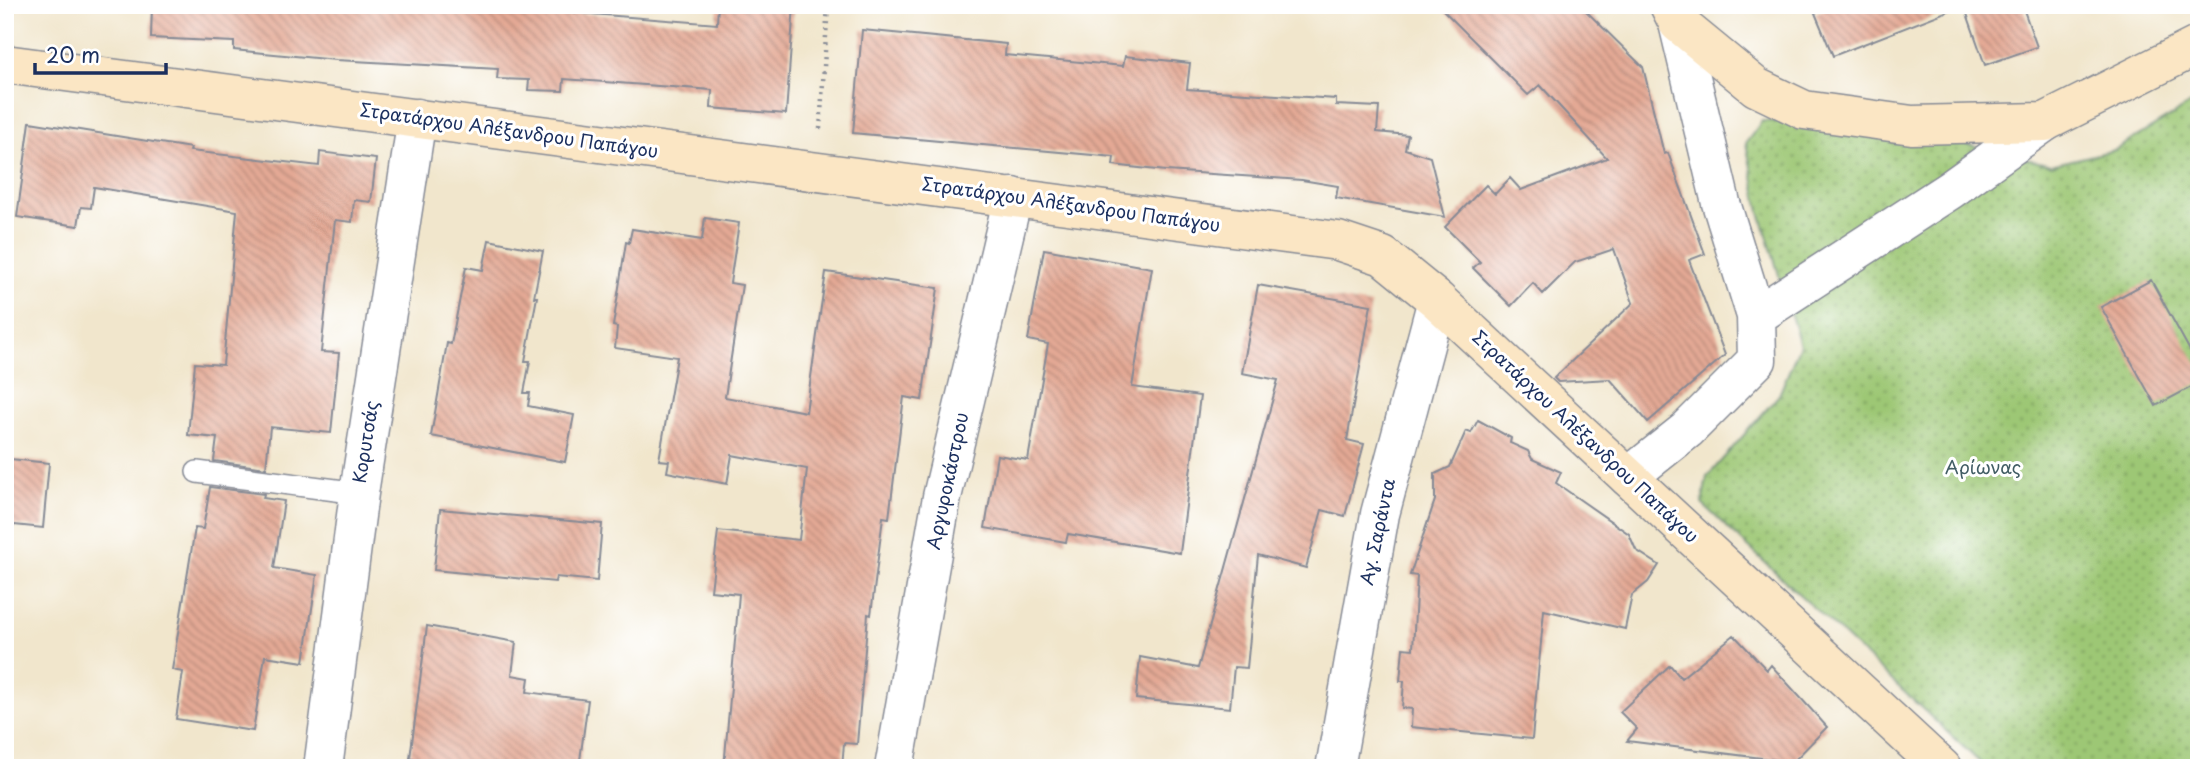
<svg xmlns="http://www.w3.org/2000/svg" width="2204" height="773" viewBox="0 0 2204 773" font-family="'Playpen Sans',sans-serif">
<defs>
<pattern id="park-dots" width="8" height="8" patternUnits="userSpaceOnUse" patternTransform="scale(1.75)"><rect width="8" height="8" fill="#9dc774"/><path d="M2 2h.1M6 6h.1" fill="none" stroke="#7fa262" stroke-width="1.8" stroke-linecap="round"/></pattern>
<pattern id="building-back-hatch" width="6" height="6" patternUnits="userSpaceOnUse" patternTransform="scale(1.75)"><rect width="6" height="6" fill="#e4a994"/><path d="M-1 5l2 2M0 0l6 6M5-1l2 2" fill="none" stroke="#b88a7c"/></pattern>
</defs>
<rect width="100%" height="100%" fill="#fff"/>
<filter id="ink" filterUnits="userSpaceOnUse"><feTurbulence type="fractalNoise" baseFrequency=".0143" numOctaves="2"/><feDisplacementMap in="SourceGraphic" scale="14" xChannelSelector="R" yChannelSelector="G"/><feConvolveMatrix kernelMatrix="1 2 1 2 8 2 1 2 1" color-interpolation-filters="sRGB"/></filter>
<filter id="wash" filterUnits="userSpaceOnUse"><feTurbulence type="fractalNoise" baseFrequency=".00686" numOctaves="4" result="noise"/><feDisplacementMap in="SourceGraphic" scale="28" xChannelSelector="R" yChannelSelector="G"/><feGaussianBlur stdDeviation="1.57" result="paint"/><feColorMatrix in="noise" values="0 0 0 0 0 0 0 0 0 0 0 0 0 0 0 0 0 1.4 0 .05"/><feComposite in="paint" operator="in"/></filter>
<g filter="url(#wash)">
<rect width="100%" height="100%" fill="#f1e6cc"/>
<!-- park -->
<path fill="url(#park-dots)" stroke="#5c7b69" stroke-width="2" d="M2199,99V768H1986L1702,504L1707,477L1779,395L1800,345L1760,212L1746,143L1762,121L1805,122L1959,143L2051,165L2115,150Z"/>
<g id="blocks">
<!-- building -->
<path fill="url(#building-back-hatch)" d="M152,5H567V12L717,24L718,5H794L786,114L711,108L712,90L564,79L563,91L528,90L529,80L497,79L498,69L336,60L234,50V42L151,38Z
M1438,5H1580L1643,67L1664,154L1668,153L1705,254L1689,260L1725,355L1648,422L1610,379L1558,382L1554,378L1633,303L1614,249L1575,262L1543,294L1533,283L1511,306L1473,268L1480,262L1445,227L1486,185L1495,194L1510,178L1521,190L1607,158L1540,85L1528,95Z
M1834,5H1955L1956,8L1833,56L1815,13Z
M1964,5H2022L2037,47L1985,65Z
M862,30L1006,44L1005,55L1123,66L1125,56L1190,63L1187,89L1336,99V105L1379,107L1377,132L1408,135L1405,149L1430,157L1445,217L1336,198L1338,186L1302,180L1166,171L1113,165L1114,157L853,133Z
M30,122L191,148L190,151L319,166L320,152L376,159L371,202L354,200L352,222L335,220L321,352L339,353L331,433L270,427L266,468L214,461L217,438L188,435L195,363L223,365L237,211L94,187L91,208L81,207L78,226L17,217Z
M705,218L739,223L730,283L742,285L725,397L806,412L826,272L938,288L922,400L904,397L889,518L883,517L871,615L868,614L857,744L844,743L842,768H724L739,594L711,591L718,531L799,540L807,469L732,455L727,484L667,472L669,461L659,460L677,357L615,348L617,327L613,326L626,242L629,243L632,229L702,240Z
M489,240L543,251L534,297H537L525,361H530L524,393H530L528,406L574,415L565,462L431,436L447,343L451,344L466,267L483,270Z
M1044,249L1152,268L1132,387L1200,396L1180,553L1068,534L1066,542L985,528L997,455L1028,460L1048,344L1028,340Z
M2151,280L2199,367V383L2156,406L2101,307Z
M1258,285L1371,305L1347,440L1364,444L1345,516L1322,510L1306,568L1258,555L1247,668L1234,667L1230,708L1136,699L1140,657L1198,668L1278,380L1242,373Z
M1478,420L1511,438L1510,443L1528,451L1532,459L1561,472L1556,483L1629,534L1636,550L1659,565L1648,582L1632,595L1625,629L1544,610L1532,739L1411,727L1412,709L1402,708L1404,681H1400L1403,648L1413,649L1417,576L1410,575L1435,500V474L1450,467L1466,431L1471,433Z
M10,459L49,463L43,528L5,524V466L9,467Z
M210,487L264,494L263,498L284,501L274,568L317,575L304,662L265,656L253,731L176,719L183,672L172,670L195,528L203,529Z
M440,509L602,524L597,581L556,577L555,582L434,570Z
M427,626L516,642L512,675L529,678L527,692L588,700L579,768H457L458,765L410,758Z
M1734,635L1767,670L1771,665L1827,727L1793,762L1627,741L1637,729L1620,712L1670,665L1681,678Z"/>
</g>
</g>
<g filter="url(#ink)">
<use href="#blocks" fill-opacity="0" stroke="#868a95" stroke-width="2"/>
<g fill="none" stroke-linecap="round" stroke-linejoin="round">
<!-- lane casing -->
<g stroke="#868a95" stroke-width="24">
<path id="lane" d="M197,472L359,493"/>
</g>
<!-- street casing -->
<g stroke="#868a95" stroke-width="41">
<path id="street" d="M1756,316L1950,190L2045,122
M1628,477L1687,430L1757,360L1756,316L1721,203L1678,23
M323,768L359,493L417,118
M894,768L942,497L1013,197
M1335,768L1380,514L1437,300"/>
</g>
<!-- secondary casing -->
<g stroke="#868a95" stroke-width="41">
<path id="secondary" d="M1669,5L1678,23L1756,87L1804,110L1912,125L2045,122L2199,45
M5,64L1338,241L1383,256L1437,300L1942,768"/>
</g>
<!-- path -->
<path stroke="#868a95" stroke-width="4.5" stroke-dasharray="2 5" stroke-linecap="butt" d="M820,129L828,5"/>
<!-- lane -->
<use href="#lane" stroke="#fff" stroke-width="21"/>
<!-- street -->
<use href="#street" stroke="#fff" stroke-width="38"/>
<!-- secondary -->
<use href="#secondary" stroke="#fbe6c4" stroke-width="38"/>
</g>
</g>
<g text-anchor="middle" stroke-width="6" stroke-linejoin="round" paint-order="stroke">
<!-- street labels -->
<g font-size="18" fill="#1b2f5e" stroke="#fff">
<text transform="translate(509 131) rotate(8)" y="6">Στρατάρχου Αλέξανδρου Παπάγου</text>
<text transform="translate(1071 205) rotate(8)" y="6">Στρατάρχου Αλέξανδρου Παπάγου</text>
<text transform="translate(1585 437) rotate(43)" y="6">Στρατάρχου Αλέξανδρου Παπάγου</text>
<text transform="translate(366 442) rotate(-81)" y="6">Κορυτσάς</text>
<text transform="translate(948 481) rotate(-78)" y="6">Αργυροκάστρου</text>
<text transform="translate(1378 532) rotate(-78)" y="6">Αγ. Σαράντα</text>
</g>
<!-- park labels -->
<g font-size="18" fill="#425d65" stroke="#fff">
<text x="1983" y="474">Αρίωνας</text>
</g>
</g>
<!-- margin -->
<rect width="2204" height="773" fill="none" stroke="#fff" stroke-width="28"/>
<!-- scale -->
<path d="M35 63v10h131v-10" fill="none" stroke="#1b2f5e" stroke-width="3.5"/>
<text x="46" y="63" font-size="21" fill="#1b2f5e" stroke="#ffffff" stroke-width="5" paint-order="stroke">20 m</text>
</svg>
